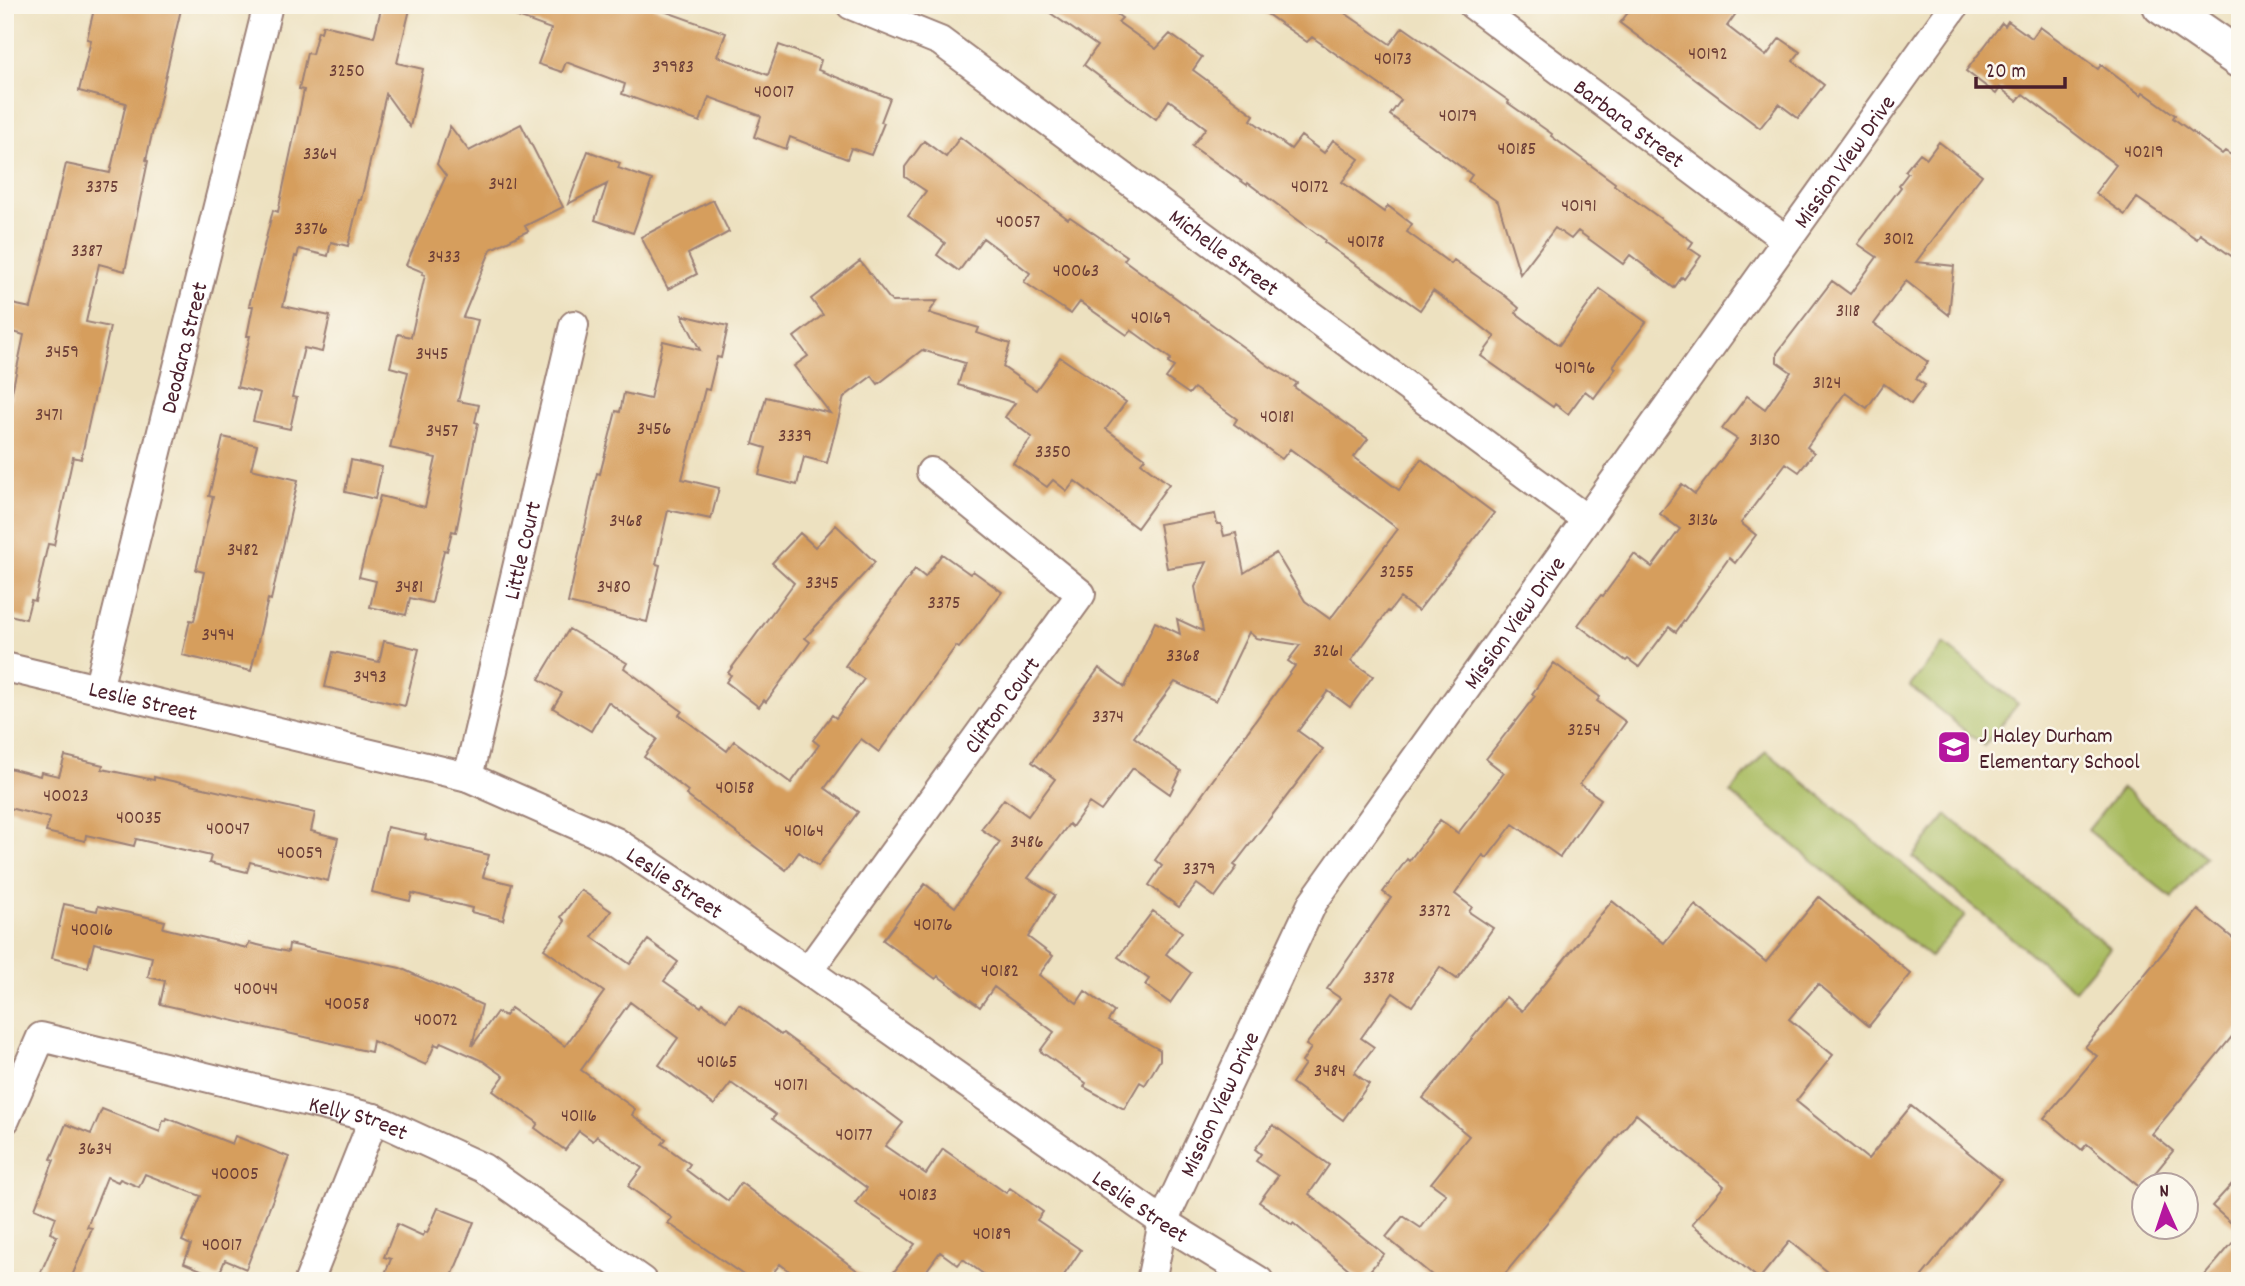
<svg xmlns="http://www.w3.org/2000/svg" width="2245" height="1286" viewBox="0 0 2245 1286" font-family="Dekko,sans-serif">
<rect width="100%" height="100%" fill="#fbf7ec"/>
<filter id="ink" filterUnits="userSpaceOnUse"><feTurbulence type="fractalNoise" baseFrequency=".0143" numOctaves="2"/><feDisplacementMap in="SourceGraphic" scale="14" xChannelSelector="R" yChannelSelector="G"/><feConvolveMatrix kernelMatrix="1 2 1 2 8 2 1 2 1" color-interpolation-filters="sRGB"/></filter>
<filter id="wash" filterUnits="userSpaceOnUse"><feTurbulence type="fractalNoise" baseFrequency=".00686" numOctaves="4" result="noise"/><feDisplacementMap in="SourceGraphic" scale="28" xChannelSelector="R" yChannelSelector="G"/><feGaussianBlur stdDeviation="1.57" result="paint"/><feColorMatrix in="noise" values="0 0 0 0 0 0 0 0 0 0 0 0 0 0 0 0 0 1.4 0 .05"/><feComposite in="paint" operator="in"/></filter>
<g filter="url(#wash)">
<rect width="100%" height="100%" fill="#ede1c0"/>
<!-- green -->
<path fill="#a9bc60" stroke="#7a6e46" stroke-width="2" d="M1944,644L2018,704L1984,746L1910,686Z
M1766,751L1965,916L1930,957L1730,793Z
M2122,788L2206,857L2172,898L2088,830Z
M1947,815L2110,948L2075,990L1913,857Z"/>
<g id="blocks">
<!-- building -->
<path fill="#d69e5d" d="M95,5H182L146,160L148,161L125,271L99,264L86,322L110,327L81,459L73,457L54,545L48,544L35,601L31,600L26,619L5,614V470L11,444L5,442V425L24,335L6,330L12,304L31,308L66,164L110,173L126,103L79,91L91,40L87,39Z
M382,5H411L397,63L423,69L410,127L386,94L361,200H359L348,246L331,242L328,256L299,249L297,257L295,256L283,306L330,316L322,352L304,348L292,397L297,398L290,429L253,421L260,393L237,387L250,336H247L253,306H249L273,210L278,212L304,90L299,89L307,53L312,54L318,31L321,32L323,25L374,37Z
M493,5H647L726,33L717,56L768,75L779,45L821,60L818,70L890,98L881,122L884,123L871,155L851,148L847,159L790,137L786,149L754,137L761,117L759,115L709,97L700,122L622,94L625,84L566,62L562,72L538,64L551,29L493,8Z
M1039,5H1104L1122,18L1118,22L1156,49L1170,34L1202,57L1193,70L1254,115L1251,120L1291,149L1301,136L1324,153L1333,140L1359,159L1342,182L1384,212L1388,206L1412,224L1407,232L1451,264L1454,260L1504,295L1519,308L1516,313L1559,345L1600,289L1646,322L1613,366L1616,368L1594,398L1585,391L1568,414L1555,404L1553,407L1481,356L1495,337L1472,319L1433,291L1420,310L1324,242L1325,240L1248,183L1247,185L1192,146L1206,128L1169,100L1156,119L1084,65L1097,46Z
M1254,5H1333L1390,44L1403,27L1509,101L1508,103L1552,134L1551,136L1615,183L1614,185L1693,242L1689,248L1701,256L1684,279L1682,277L1674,288L1630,255L1623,264L1578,231L1571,239L1555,228L1520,274L1498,202L1468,181L1472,175L1390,115L1401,100L1312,37L1307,42Z
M1634,5H1742L1727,26L1766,56L1780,38L1800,52L1793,61L1824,85L1798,118L1779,104L1760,128L1620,23Z
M2008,21L2032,38L2040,27L2098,69L2101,65L2141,95L2143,92L2175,115L2173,118L2222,154L2225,151L2240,161V262L2200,234L2197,239L2137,198L2125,215L2095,193L2116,165L2023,94L2017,101L2000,88L1996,94L1966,71L2002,23L2005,26Z
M521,124L563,207L525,226L528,231L491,249L463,317L478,320L458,401L479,405L475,422L478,423L456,532L452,531L447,551L444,550L432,603L410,598L406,615L370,607L376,581L359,577L380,496L425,507L436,458L390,448L408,372L390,367L398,334L411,337L425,275L422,274L423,272L406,265L446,176L437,164L450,126L469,151Z
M960,137L1068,219L1070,217L1127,256L1124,260L1269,366L1297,383L1294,387L1368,439L1354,457L1399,490L1421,459L1494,513L1418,611L1400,598L1389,612L1388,611L1351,661L1373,676L1350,707L1328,691L1298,731L1323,749L1234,865L1237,867L1215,897L1197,884L1179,907L1149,885L1162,866L1155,860L1295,666L1288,661L1300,645L1256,638L1249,632L1216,701L1175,682L1134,737L1181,771L1170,794L1133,768L1101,811L1089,803L1072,827L1069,824L1028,878L1055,895L1028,937L1053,956L1039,975L1077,1003L1085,991L1114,1012L1108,1021L1160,1050V1060L1145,1085L1140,1082L1124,1109L1084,1087L1086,1083L1040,1051L1054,1032L994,987L980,1007L938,976L936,979L883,940L925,884L955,907L1000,842L981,829L1004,799L1028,816L1055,779L1032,762L1099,668L1125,687L1155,622L1180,634L1177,619L1203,631L1195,587L1207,562L1167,568L1159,524L1215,514L1217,524H1221L1224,536L1236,533L1244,573L1276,553L1305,601L1330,619L1398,529L1290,449L1282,459L1234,424L1237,419L1194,388L1189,394L1166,378L1174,367L1168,363L1171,359L1131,330L1127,335L1080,302L1071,314L1024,282L1030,273L983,238L959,271L937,255L945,243L908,216L926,191L905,177V167L924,141L946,157Z
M1939,142L1982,175L1916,262L1954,266L1949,315L1906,281L1874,324L1928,362L1916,379L1925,385L1911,404L1884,384L1867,408L1845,393L1807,447L1814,453L1799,472L1786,463L1741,523L1756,535L1735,563L1729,558L1676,632L1669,627L1639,667L1628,659L1626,661L1578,625L1601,595L1603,596L1634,554L1652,567L1680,529L1660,514L1682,484L1695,494L1737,439L1722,429L1747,396L1765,409L1791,372L1777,362V353L1832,281L1850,294L1877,257L1858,244L1901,187L1899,185L1908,173L1905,171L1920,153L1927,158Z
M588,151L620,163L618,168L652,180L633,233L595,220L607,184L568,204Z
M713,200L729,232L688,254L697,274L668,289L641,237Z
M860,261L892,302L937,301L929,313L979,328L977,333L1010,344L1003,367L1036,390L1060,357L1126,402L1106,429L1145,458L1141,463L1169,484L1137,528L1075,481L1067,491L1053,480L1047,487L1013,463L1032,437L1005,417L1015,403L958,385L965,363L922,350L878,384L872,376L844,397L827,463L804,457L797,485L759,475L766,448L753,444L766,397L830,413L794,366L808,356L794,337L823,315L811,299Z
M682,315L728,326L721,358L717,357L709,390L705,389L682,479L719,488L711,519L668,510L656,564L660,565L647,622L568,603L597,473L600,474L616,411L620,412L624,393L650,399L663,341L700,350Z
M223,437L257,445L251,469L298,480L271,600L268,599L251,671L182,655L190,620L194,621L204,572L196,570L213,497L209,496Z
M351,460L382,467L375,499L345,492Z
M836,525L875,562L805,638L810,642L766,702L764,700L759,707L726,682L731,675L728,673L794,583L772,563L800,533L815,547Z
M942,554L970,574L973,571L1002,592L959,648L956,646L879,752L861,739L825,788L858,812L818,866L799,852L786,870L686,795L688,791L644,757L657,739L608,702L591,731L553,708L562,693L539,679L569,629L627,663L624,668L682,711L679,715L727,751L734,741L791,783L819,745L813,740L832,715L836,718L864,679L845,666L915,569L925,577Z
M384,641L419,649L405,706L325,687L333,652L379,662Z
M1554,663L1600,697L1597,701L1626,722L1580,784L1601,799L1560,857L1513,824L1487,858L1483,855L1455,894L1472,907L1469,912L1493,928L1457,979L1440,967L1412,1006L1393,993L1361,1038L1374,1047L1354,1073L1369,1084L1343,1120L1292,1083L1305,1064L1302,1062L1311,1048L1306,1045L1340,998L1327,989L1391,898L1383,892L1407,859L1409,861L1440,820L1458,833L1504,773L1486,759L1535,696L1532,694Z
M65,756L103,765L102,769L154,780V777L315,813L311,831L338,838L328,881L250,862L247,872L209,863L211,856L136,839L134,846L86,835L85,841L46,832L50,818L5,807V767L40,776L41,772L59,776Z
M387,827L426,835L425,839L489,855L483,877L512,884L503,920L471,912L472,908L412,893L410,901L372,892Z
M581,890L611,911L592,937L630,964L648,940L678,962L664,981L701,1007L703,1004L727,1021L739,1004L781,1035L783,1033L903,1123L885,1146L926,1174L943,1149L1006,1193L1010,1188L1043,1212L1037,1220L1081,1250L1060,1281H993L963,1259L958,1265L940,1252L919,1281H887L915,1244L855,1203L867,1188L772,1119L776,1115L731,1083L714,1105L659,1065L678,1038L630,1002L581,1070L635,1109L632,1115L666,1139L662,1144L690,1164L686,1170L728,1201L741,1183L871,1281H802L780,1264L767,1281H752L668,1223L672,1218L628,1186L642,1168L597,1136L593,1141L579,1131L565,1150L535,1128L538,1123L493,1091L504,1076L483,1061L441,1042L439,1046L435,1044L426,1065L373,1041L371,1052L160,1004L165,981L148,977L152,957L94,943L88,967L52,958L64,904L97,911L98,906L165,921L163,928L247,948L249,943L288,952L289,944L400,968L482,1005L472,1046L497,1012L505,1016L511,1008L565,1046L604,992L544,949L565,921L561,917Z
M1819,897L1911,974L1869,1026L1818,984L1789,1019L1833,1055L1796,1101L1868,1159L1911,1106L2001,1179L1918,1281H1839L1790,1241L1759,1279L1692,1224L1724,1186L1636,1114L1499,1281H1439L1386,1237L1403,1216L1421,1228L1446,1194L1431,1183L1469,1136L1423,1098L1506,997L1522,1011L1612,901L1664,943L1695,905L1766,962Z
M2198,910L2240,944V1027L2152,1134L2173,1151L2142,1189L2087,1144L2082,1150L2044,1118L2097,1056L2085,1047Z
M1153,911L1182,932L1166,954L1191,973L1170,1003L1145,985L1149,979L1118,957Z
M102,1109L160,1132L163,1120L166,1121L167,1118L232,1144L235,1136L289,1157L246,1269L225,1260L218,1277L184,1263L191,1245L182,1241L201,1196L145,1174L139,1187L120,1179L118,1182L107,1177L87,1227L92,1228L70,1281H37L57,1236L50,1233L56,1217L35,1208L54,1160L51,1159L66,1124L91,1134Z
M1273,1125L1329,1165L1309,1194L1384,1254L1362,1280L1293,1223L1292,1225L1259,1202L1278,1176L1256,1161L1261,1154L1255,1149Z
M2240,1175V1231L2212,1206Z
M438,1208L474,1222L450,1281H382L391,1259L384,1257L397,1224L423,1236L425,1232L427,1233Z
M2240,1234V1281H2200Z"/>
</g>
</g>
<g filter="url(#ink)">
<use href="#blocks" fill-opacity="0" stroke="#9c8076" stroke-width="2"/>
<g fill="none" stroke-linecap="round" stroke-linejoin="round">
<!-- minor casing -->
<g stroke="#9c8076" stroke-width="32">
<g id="minor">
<path id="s1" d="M851,5L940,41L1586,519"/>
<path id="s2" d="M1473,5L1786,240"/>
<path id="s3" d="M5,667L468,777L616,842L808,971L1163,1222L1259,1281"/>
<path id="s4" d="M98,689L268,5"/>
<path id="s5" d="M468,777L574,325"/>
<path id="s6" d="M808,971L1081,594L931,472"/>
<path id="s7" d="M5,1120L41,1037L374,1118L483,1168L642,1281"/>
<path d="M309,1281L374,1118"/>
<path id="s8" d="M1151,1281L1163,1222L1313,902L1955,5"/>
</g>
</g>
<!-- secondary casing -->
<g stroke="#9c8076" stroke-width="42">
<path id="secondary" d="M2162,5L2240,59"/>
</g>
<!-- minor -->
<use href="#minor" stroke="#fff" stroke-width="28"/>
<!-- secondary -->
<use href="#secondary" stroke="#fff" stroke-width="38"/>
</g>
</g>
<!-- icons -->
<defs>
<g id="school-square" transform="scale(1.75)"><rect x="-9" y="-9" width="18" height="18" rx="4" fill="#b5179e" stroke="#fbf7ec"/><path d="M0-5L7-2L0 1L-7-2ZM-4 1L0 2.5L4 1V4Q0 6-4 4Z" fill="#fff"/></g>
</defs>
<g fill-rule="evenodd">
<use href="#school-square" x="1954" y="747"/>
</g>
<g text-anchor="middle" stroke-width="5" stroke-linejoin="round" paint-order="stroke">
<!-- number labels -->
<g font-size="19" fill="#6d3f38">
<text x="1708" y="59">40192</text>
<text x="1393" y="64">40173</text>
<text x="673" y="72">39983</text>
<text x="347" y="76">3250</text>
<text x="774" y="97">40017</text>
<text x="1458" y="121">40179</text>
<text x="1517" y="154">40185</text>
<text x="2144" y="157">40219</text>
<text x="320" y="159">3364</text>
<text x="503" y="189">3421</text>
<text x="102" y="192">3375</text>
<text x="1310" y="192">40172</text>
<text x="1579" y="211">40191</text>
<text x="1018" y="227">40057</text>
<text x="311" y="234">3376</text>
<text x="1899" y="244">3012</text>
<text x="1366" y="247">40178</text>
<text x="87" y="256">3387</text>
<text x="444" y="262">3433</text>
<text x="1076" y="276">40063</text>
<text x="1848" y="316">3118</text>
<text x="1151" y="323">40169</text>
<text x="62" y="357">3459</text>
<text x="432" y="359">3445</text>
<text x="1575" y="373">40196</text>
<text x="1827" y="388">3124</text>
<text x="49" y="420">3471</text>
<text x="1277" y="422">40181</text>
<text x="654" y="434">3456</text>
<text x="442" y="436">3457</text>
<text x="795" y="441">3339</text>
<text x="1765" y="445">3130</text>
<text x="1053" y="457">3350</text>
<text x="1703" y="525">3136</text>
<text x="626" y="526">3468</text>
<text x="243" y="555">3482</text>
<text x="1397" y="577">3255</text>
<text x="822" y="588">3345</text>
<text x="409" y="592">3481</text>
<text x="614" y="592">3480</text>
<text x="944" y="608">3375</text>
<text x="218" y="640">3494</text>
<text x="1328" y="656">3261</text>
<text x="1183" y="661">3368</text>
<text x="370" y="682">3493</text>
<text x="1108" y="722">3374</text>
<text x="1584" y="735">3254</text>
<text x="735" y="793">40158</text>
<text x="66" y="801">40023</text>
<text x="139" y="823">40035</text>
<text x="228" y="834">40047</text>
<text x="804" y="836">40164</text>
<text x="1027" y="847">3486</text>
<text x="300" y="858">40059</text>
<text x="1199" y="874">3379</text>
<text x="1435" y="916">3372</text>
<text x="933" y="930">40176</text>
<text x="92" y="935">40016</text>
<text x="1000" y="976">40182</text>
<text x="1379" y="983">3378</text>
<text x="256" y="994">40044</text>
<text x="347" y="1009">40058</text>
<text x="436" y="1025">40072</text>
<text x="717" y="1067">40165</text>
<text x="1330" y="1076">3484</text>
<text x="791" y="1090">40171</text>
<text x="579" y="1121">40116</text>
<text x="854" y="1140">40177</text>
<text x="95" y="1154">3634</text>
<text x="235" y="1179">40005</text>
<text x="918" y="1200">40183</text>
<text x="992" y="1239">40189</text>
<text x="222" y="1250">40017</text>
</g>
<!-- street labels -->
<g font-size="23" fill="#4a1f2b" stroke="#fbf7ec">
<text dy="8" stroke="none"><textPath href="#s2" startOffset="196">Barbara Street</textPath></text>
<text dy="8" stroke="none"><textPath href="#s8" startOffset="1325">Mission View Drive</textPath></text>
<text dy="8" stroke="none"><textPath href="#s1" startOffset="450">Michelle Street</textPath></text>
<text dy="8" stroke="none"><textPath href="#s4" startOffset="352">Deodara Street</textPath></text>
<text dy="8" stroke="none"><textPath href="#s5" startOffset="233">Little Court</textPath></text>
<text dy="8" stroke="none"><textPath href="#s8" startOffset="758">Mission View Drive</textPath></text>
<text dy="8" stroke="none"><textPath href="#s3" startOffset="142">Leslie Street</textPath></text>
<text dy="8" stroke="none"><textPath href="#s6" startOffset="329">Clifton Court</textPath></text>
<text dy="8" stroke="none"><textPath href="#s3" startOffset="709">Leslie Street</textPath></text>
<text dy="8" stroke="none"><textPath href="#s8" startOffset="191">Mission View Drive</textPath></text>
<text dy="8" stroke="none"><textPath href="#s7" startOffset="418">Kelly Street</textPath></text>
<text dy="8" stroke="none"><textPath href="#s3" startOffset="1276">Leslie Street</textPath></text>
</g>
<!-- poi labels -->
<g font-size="23" fill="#4a1f2b" stroke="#fbf7ec" text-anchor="start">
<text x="1979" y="742">J Haley Durham<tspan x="1979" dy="26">Elementary School</tspan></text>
</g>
</g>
<!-- margin -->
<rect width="2245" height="1286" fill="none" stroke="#fbf7ec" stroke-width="28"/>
<!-- north arrow -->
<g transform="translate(2165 1206) rotate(357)"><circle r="33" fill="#fbf7ec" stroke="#b4a19f" stroke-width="2"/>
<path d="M0-5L12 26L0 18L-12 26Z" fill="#b5179e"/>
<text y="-10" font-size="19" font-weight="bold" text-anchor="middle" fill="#4a1f2b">N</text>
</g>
<!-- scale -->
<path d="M1976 77v10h89v-10" fill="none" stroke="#4a1f2b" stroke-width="3.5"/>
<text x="1986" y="77" font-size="21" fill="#4a1f2b" stroke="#fbf7ec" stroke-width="5" paint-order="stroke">20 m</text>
</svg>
